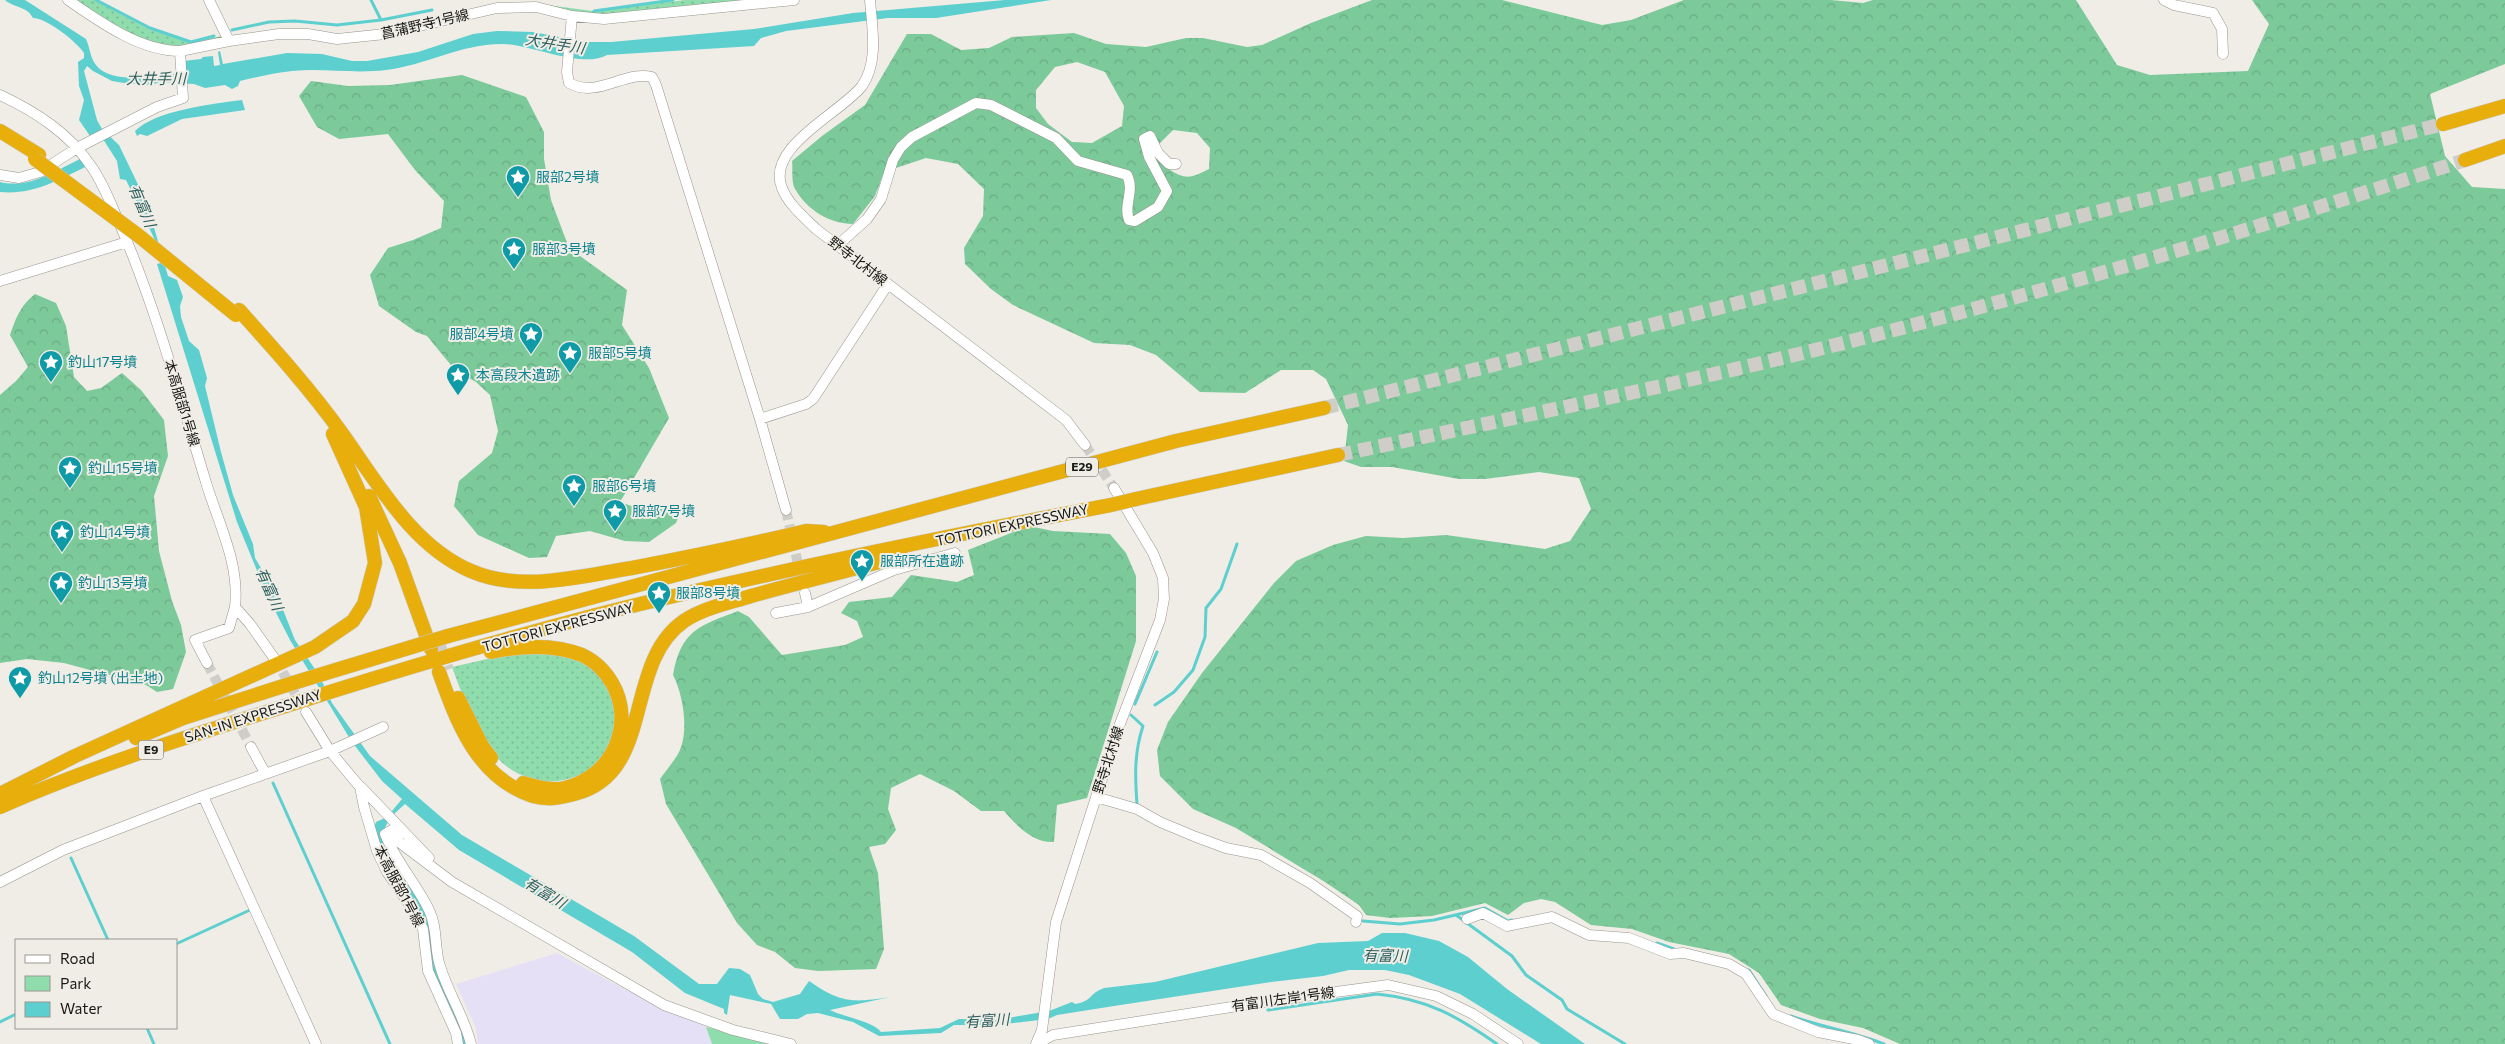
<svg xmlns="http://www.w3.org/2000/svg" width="2505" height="1044" viewBox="0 0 2505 1044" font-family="Commissioner,'Noto Sans JP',sans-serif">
<defs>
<pattern id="green-dots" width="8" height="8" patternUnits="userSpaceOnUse" patternTransform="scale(1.25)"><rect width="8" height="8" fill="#8fdcad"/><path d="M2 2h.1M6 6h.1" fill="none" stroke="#7bbc94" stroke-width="1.8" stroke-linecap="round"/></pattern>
<pattern id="forest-crowns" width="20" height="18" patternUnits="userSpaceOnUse" patternTransform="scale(1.25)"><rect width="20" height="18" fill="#7cc99a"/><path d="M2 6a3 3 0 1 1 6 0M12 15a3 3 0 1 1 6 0" fill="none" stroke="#6aac84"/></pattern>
</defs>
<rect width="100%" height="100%" fill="#efede6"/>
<!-- industrial -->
<path fill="#e5e0f5" d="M557,953L624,989L706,1027L712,1044H478L476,1028L456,984Z"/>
<!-- green -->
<path fill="url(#green-dots)" d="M73,0H94L151,30L190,42L222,36L221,39L173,49L134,36Z
M685,0H739L729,5L604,17L539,4L593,11Z
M528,653C564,654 599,660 611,697C637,773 536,815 488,747C472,723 462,694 452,667L496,657Z"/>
<!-- forest -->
<path fill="url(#forest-crowns)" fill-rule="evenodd" d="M1372,0H1502L1602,25L1631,20L1684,0H1831L1863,3L1873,0H2076L2117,65L2150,75L2248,71L2269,24L2252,0H2505V64L2430,94L2445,156L2472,187L2505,189V1044H1900L1863,1028L1820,1019L1781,1005L1759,973L1729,954L1669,942L1632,929L1591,925L1555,902L1541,899L1524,903L1508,915L1485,903L1432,916L1390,918L1366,915L1359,905L1325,882L1236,828L1193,809L1160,776L1157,750L1168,722L1202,673L1274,583L1296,561L1333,545L1366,536L1403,538L1446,535L1545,549L1570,541L1591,509L1579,478L1539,472L1485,479H1459L1392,467H1361L1344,461L1348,425L1326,379L1313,370H1281L1245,393L1200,392L1156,355L1130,345L1094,343L1013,305L991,289L965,264L964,248L983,216L984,189L958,164L926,158L884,172L875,196L853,224C830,224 807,210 795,189C791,182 793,169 792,161L822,136L865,105L907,34H931L961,50L989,48L1012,37L1074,33L1106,44L1146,47L1186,38H1203L1247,47L1262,45L1311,23ZM1077,62L1105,72L1124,106L1122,126L1092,143L1072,142L1048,124L1036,108V90L1055,67ZM1173,130L1197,133L1210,148L1209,169C1189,179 1186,180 1167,168L1159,144Z
M462,75L526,97L544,132V159L551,200L569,248L627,290L622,325L649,368L669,418L620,502L643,510L666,505L681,510L676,523L649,542L625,541L590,531L556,536L547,557L529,558L478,535L454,506L459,481L492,453L498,431L490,395L476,382L455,370L427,336L416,332L379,306L370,275L388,248L413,240L441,228L444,201L415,170L388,134L339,139L317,127L299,96L311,81L348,86L390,85Z
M35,294L56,303L66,326L74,377L87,391L101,388L122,373L141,390L164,420L168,456L154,496L159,551L172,601L181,625L186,652L173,689L157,692L146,685L64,663L27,659L0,663V395L16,381L28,367L10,335C16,317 21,305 35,294Z
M1029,526L1053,531L1110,534L1126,553L1136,576V641L1087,798L1057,805L1054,842C1033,843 1017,826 1004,811H981L954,791L920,774L891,788L888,809L896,830L885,844L869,847L878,873L884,949L876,969L818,971L795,968L775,952L757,945L737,923L666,804L660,779C666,771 673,762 678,754C690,733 683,694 673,675C681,630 699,626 738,611L749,617L782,655L845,645L863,637L857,621L841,613L849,602L892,597L911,575L957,582L974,575L968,550Z"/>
<!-- pitch -->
<path fill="#8fdcad" d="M706,1027L777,1044H712Z"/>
<!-- water -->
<path fill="#5dcfcf" d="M5,0H25L86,39C90,47 90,58 96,65C110,84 157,78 176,73L184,61L201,59L203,57L213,56L214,66L220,65L218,52L220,51L223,64L287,53L322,54L352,61H367L418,52L473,34L497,31L533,32L586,42H611L754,29L853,13L1005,0H1051L936,18H888L786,31L761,38L754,46L607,55C583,69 532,45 504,44C462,43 427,65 386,70C355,74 323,68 292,71C274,73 257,77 240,81L238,86L232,89L225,85L205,88L194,84L161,82L150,85L124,83L112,81L93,71L87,66L84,71L97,120L102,129L119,145L156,222L153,224L168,276L177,280L183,297L180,306L181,317L189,341L199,350L207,378L205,386L221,452L233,495L253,544L255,558L278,597L295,640L319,675L332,703L370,756L462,835L634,936L699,984H717L729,968L740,969L750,975L758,994L763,999L773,1002L800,994L809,981C841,1003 852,1003 890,997L830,1010C843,1017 873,1021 881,1032L940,1028L959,1019L996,1020L1049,1011L1072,1002L1075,1004C1093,1001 1088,994 1104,988L1155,982L1318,943L1368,941L1382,933H1405L1439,941L1468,957L1507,989L1585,1044H1541L1460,994L1409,975L1385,970H1349L1323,976L1271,982L1114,1006L1057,1015L1048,1019L996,1025H954L941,1033L879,1036L853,1022L818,1013L807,1014L798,1019H780L771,1004L730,995L727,1015L724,1013V1009L685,993L632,952L459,850L405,804L394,814L392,811L402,799L382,781L352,742L290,640L268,597L237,522L157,264L161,263L154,238L126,180L120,179L117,161L103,139L90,136L79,120L84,100L79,86L78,62L84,58V53C77,42 47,18 33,18C27,6 14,8 5,0Z
M242,100L245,110L182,119L147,136L140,134L137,136L135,131C156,110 213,104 242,100Z
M80,159L85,167C57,181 32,195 0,192V182C29,189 55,171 80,159Z
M385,818L388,822L382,833L425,906L468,1044H461L432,973L428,942L387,865L374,828L376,822Z"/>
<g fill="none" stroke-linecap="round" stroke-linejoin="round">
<!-- stream -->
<path stroke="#5dcfcf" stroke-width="3" d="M96,0L150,28L191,42L214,36
M371,0L381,20
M594,11L673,0
M232,30L269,22L295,21L337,25L381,20L432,10
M1135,704L1157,652
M1155,705L1174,692L1193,670L1205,637L1206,608L1221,589L1237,544
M1131,715L1143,726C1134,753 1135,777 1137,804
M273,783L390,1044
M71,858L108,940
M1456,915L1512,956L1526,975L1562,1000L1567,1009L1625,1044
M1363,921L1400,924L1434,920L1485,908L1508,921L1512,920
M1657,943L1674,949
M176,944L250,910
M1749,970L1766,996
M1268,1010L1377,994C1427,999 1457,1016 1497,1044
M1791,1016C1822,1027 1854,1032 1884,1044
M0,1022L16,1014
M147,1028L154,1044"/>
<!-- minor-tunnel -->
<path stroke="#cfcdc7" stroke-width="10" stroke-dasharray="10 5" stroke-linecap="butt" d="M1085,445L1114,488
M786,510L800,573
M275,659L303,707
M207,663L251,747"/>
<!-- highway-tunnel -->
<path stroke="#cfcdc7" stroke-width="14" stroke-dasharray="14 7" stroke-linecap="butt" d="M1324,408L2443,124
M1338,455C1512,418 1687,383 1859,339C2063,287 2265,226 2465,160
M439,646L447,670"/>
<!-- minor casing -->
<g stroke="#97958e" stroke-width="11">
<path id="minor" d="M68,0C100,22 140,51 180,51
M209,0L229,41
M870,0C872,27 879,62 862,86C841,113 765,147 782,188C788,204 804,217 816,229L1066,420L1085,445
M2164,0L2174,5L2213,13L2222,29L2223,54
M572,16L567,72L569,83C598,99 625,70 652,77L656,85L760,419L806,404L813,399L888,284
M0,95C36,112 69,133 91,166C104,184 112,207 121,227C156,309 179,394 205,479C217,521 240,562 235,607L250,624L274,658
M0,175L19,178L40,172L77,148L157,107L183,98L180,51L229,41L279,34H308L337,39L385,34L497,8L536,7L572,16L604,19L794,0
M838,245L867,219L881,199L893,160L901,147L912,137L976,103L991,105L1056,138L1078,161L1127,175C1135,191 1123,205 1129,220L1135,221L1158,207L1167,191L1149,157L1144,139L1150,136L1158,153L1169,164H1176
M0,281L127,242
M760,419L786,510
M805,593L808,607
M776,613L808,607L894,570L955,553
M207,663L195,640L229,628L235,607
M306,712L330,751L360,787L364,807L377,851L387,872L412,908L423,929L428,971L456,1033L458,1044
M251,747L265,773
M361,787L429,858
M203,796L330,751L383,727
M1096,797L1137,809L1160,822L1196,837L1226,848L1261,855L1310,883L1357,916L1356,922
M397,827L385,834C396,862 416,883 429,910C438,928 434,948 440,966C448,993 464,1016 471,1044
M393,830L399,842L452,882L664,1005L733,1030L791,1044
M0,882L63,850L203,796L316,1044
M1467,919L1483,913L1507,926L1552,917L1589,935L1629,938L1670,954L1684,953L1729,964L1746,974L1773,1014L1818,1032L1858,1040L1869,1044
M1036,1044L1042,1030L1056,922L1118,729L1160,620L1164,599L1163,578L1153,553L1114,488
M1037,1044L1053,1035L1276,1000L1388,985L1436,996L1473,1014L1518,1044"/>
</g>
<!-- highway casing -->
<g stroke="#ccc" stroke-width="15">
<path id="highway" d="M2443,124L2505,106
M0,131L39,155
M2465,160L2505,146
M239,310C274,349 310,389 341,432C377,482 412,546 471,571C521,593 581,576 632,568C690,557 748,545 806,531L824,532
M369,496L400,563L431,649
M1136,499L1338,455
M448,636L1176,441L1324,408
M491,652C520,646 553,643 582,655C595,661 605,671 612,683C636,724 612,777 565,788C551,791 537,787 523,783
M439,672C457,722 477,778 533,796C547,800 559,798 574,794C656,774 622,664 684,621C703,608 729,603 751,596C801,582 851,570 901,556
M458,698L482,746L491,758
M136,738L183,718L293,683
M0,794L75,756L315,647L353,621L364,604L375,563L366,507L333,434
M0,807C95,765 196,734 295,703C409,667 524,632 640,604C796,567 953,535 1111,505"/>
</g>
<!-- minor -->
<use href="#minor" stroke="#fff" stroke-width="10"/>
<!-- highway -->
<use href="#highway" stroke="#e8ae0b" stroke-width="14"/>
<!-- highway-bridge casing -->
<g stroke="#ccc" stroke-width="15" stroke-linecap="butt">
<path id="highway-bridge" d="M35,159L139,236L236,315
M1111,505L1136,499
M293,683L448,636"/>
</g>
<!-- highway-bridge -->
<use href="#highway-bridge" stroke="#e8ae0b" stroke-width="14"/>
</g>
<!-- icons -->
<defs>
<g id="sight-pin" transform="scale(1.25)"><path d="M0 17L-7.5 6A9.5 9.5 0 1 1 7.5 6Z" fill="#0f9aa8" stroke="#efede6"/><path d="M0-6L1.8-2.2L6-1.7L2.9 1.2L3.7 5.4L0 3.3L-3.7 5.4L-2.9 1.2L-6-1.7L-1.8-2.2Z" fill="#fff"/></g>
</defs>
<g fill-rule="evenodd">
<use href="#sight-pin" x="518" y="177"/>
<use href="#sight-pin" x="514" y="249"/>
<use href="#sight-pin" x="531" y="334"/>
<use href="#sight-pin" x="570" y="353"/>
<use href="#sight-pin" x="51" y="362"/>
<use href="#sight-pin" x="458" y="375"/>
<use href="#sight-pin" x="70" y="468"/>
<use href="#sight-pin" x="574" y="486"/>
<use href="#sight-pin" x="615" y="511"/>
<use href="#sight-pin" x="62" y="532"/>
<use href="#sight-pin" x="862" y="561"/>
<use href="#sight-pin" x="61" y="583"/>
<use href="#sight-pin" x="659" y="593"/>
<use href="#sight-pin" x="20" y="678"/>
</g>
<g text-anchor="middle" stroke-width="4" stroke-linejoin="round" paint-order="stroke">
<!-- shield labels -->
<g fill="#efede6" stroke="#585854" stroke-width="1">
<rect x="1066" y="457.5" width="32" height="19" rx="4"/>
<rect x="138.5" y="740.5" width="25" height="19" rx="4"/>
</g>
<g font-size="12" font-weight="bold" fill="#181815">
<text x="1082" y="471">E29</text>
<text x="151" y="754">E9</text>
</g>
<!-- street labels -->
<g font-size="14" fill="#181815" stroke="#efede6">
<text transform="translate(425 24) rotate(-13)" y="5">菖蒲野寺1号線</text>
<text transform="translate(858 261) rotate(38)" y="5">野寺北村線</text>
<text transform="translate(182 403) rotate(73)" y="5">本高服部1号線</text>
<text transform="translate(1012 525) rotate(-12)" y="5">TOTTORI EXPRESSWAY</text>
<text transform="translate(558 627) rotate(-15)" y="5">TOTTORI EXPRESSWAY</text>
<text transform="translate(253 716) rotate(-18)" y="5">SAN-IN EXPRESSWAY</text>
<text transform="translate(1108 760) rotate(-72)" y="5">野寺北村線</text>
<text transform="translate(399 886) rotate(62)" y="5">本高服部1号線</text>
<text transform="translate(1283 999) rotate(-8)" y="5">有富川左岸1号線</text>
</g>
<!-- culture labels -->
<g font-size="14" fill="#0d838f" stroke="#efede6" text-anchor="start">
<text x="536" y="182">服部2号墳</text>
<text x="532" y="254">服部3号墳</text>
<text x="514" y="339" text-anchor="end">服部4号墳</text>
<text x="588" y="358">服部5号墳</text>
<text x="68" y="367">釣山17号墳</text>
<text x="476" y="380">本高段木遺跡</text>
<text x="88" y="473">釣山15号墳</text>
<text x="592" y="491">服部6号墳</text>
<text x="632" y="516">服部7号墳</text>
<text x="80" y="537">釣山14号墳</text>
<text x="880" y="566">服部所在遺跡</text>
<text x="78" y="588">釣山13号墳</text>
<text x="676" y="598">服部8号墳</text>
<text x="38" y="683">釣山12号墳 (出土地)</text>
</g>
<!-- water labels -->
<g font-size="15" font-style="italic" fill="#2d5f5f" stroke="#efede6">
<text transform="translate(555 44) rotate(9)" y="5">大井手川</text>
<text x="156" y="84">大井手川</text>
<text transform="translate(142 206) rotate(67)" y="5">有富川</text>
<text transform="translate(269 589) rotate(66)" y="5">有富川</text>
<text transform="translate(545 893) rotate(31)" y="5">有富川</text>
<text transform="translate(1385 956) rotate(1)" y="5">有富川</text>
<text transform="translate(987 1021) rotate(-4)" y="5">有富川</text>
</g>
</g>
<!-- legend -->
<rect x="15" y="939" width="162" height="90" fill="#efede6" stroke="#999892"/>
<rect x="25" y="955" width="25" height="8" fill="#ffffff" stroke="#999892"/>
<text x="60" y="964" font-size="15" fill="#181815">Road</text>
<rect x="25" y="976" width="25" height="15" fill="#8fdcad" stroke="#999892"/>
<text x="60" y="989" font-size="15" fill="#181815">Park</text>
<rect x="25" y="1002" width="25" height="15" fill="#5dcfcf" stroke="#999892"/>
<text x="60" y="1014" font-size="15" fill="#181815">Water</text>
</svg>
